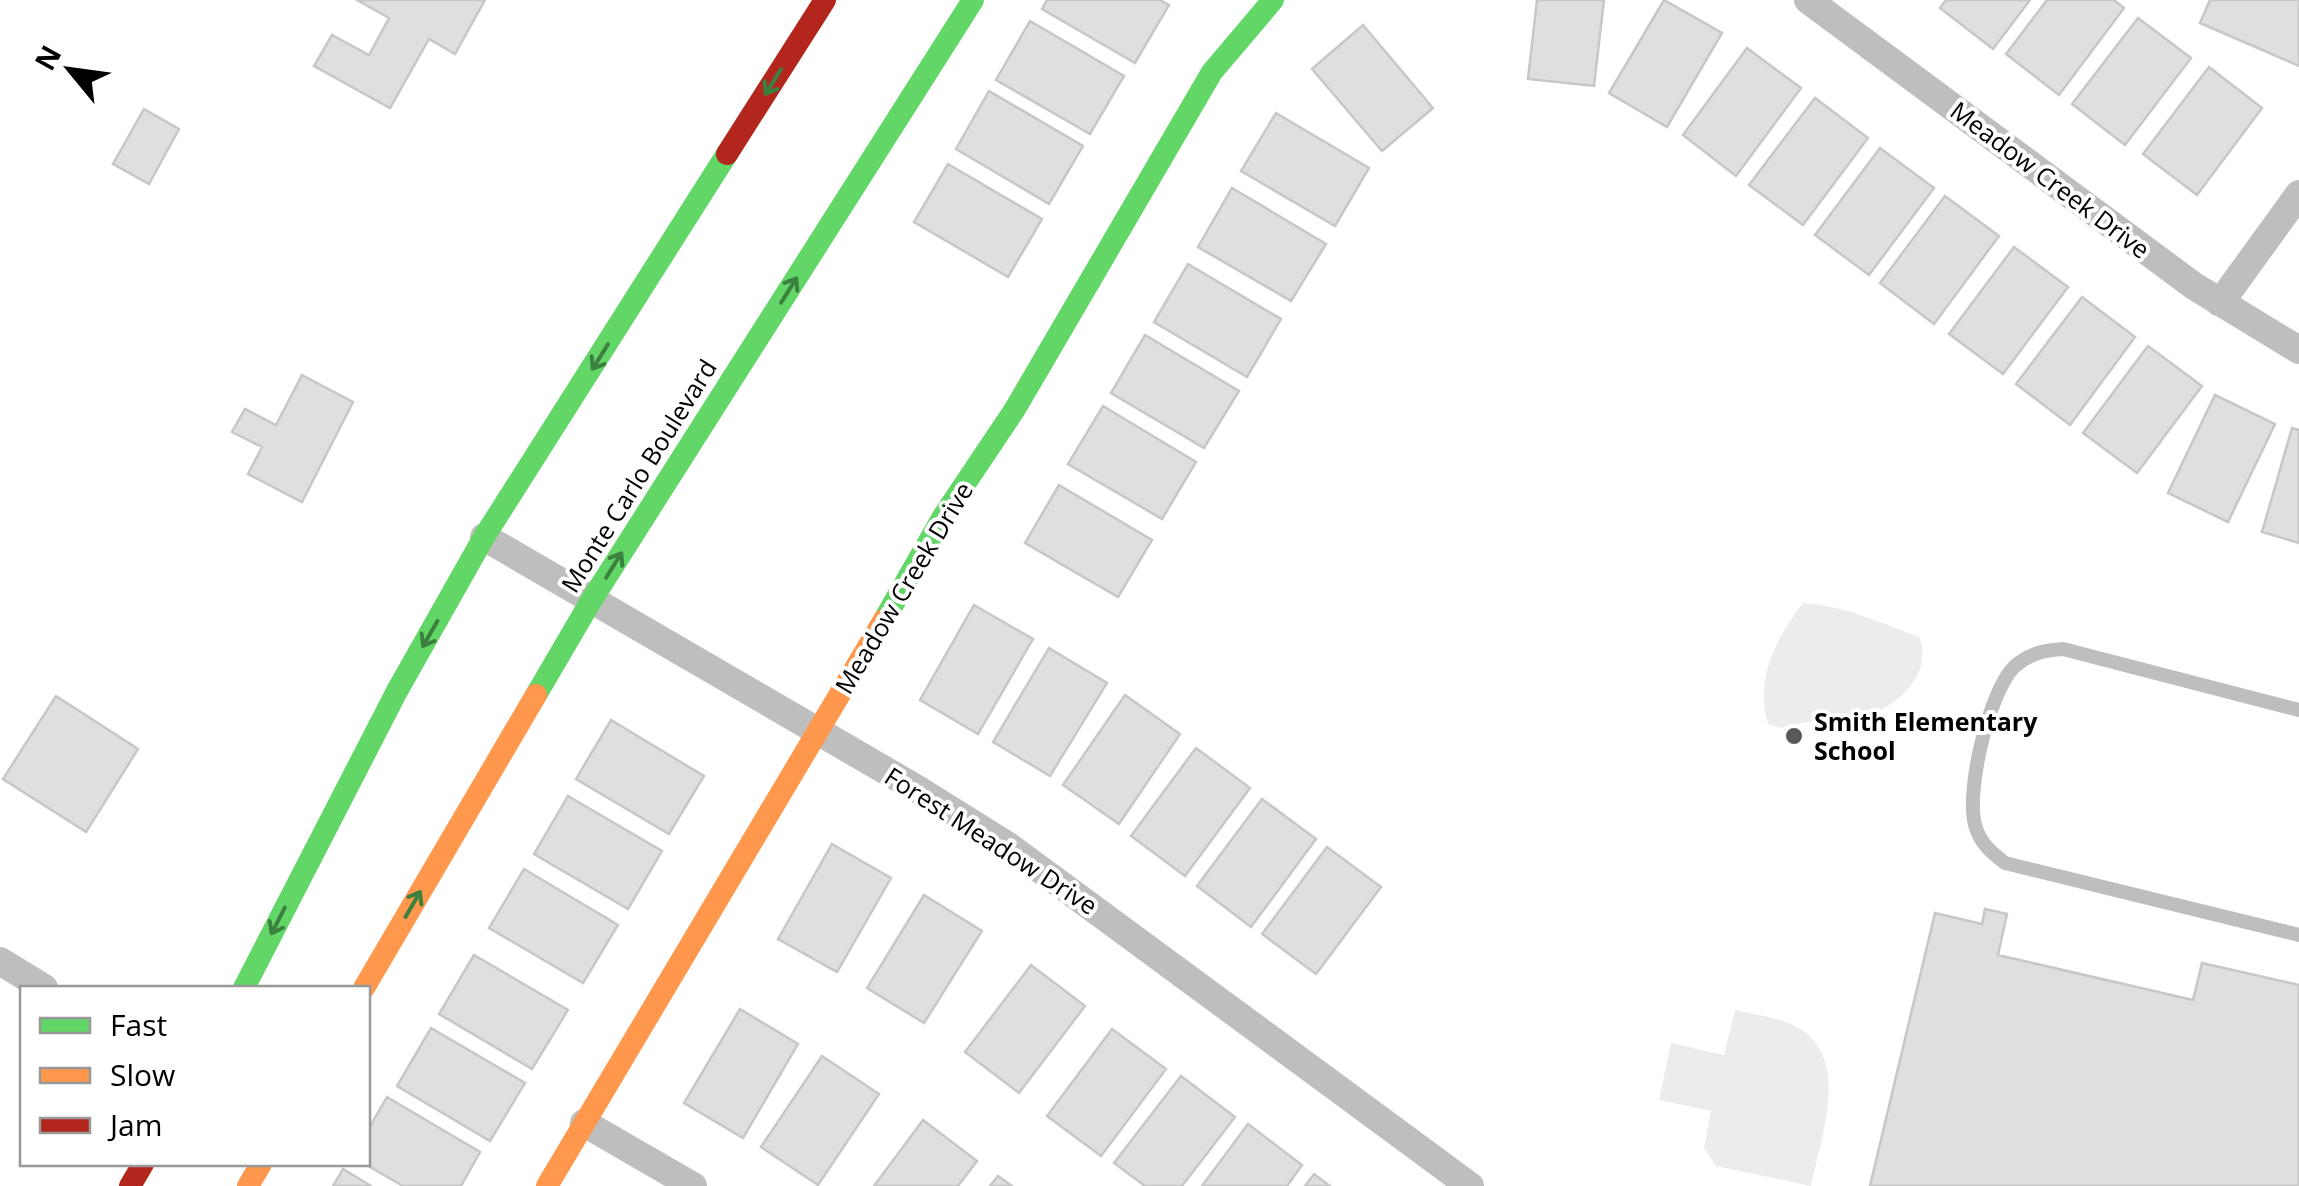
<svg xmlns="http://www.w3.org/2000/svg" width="2299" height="1186" viewBox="0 0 2299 1186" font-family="'Open Sans',sans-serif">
<rect width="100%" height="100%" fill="#fff"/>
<!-- green -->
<path fill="#ececec" d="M1803,603C1845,606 1879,622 1919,637C1933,672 1901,704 1869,715C1840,725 1809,717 1782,728L1768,724C1754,680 1776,638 1803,603Z
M1735,1010C1753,1014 1772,1017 1789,1023C1855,1051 1821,1135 1811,1186L1716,1166L1704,1148L1711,1111L1659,1100L1671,1043L1724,1055Z"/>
<!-- building -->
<path fill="#dfdfdf" stroke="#c7c7c7" stroke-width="2.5" d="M357,0H485L455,54L429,39L390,108L314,66L332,35L369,55L389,18Z
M1047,0H1160L1169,5L1135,63L1042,9Z
M1537,0H1604L1594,86L1528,79Z
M1664,0L1722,33L1667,127L1609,93Z
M1946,0H2030L1993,49L1940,8Z
M2047,0H2114L2124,8L2059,95L2006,54Z
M2210,0H2299V66L2200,23Z
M2138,18L2191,58L2125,145L2072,104Z
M1030,21L1124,76L1090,134L996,80Z
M1363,25L1433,108L1382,151L1312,69Z
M1747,48L1801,88L1736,176L1683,135Z
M2209,67L2262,108L2197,195L2143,154Z
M989,91L1083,146L1049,204L956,149Z
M1815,98L1868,138L1803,225L1749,185Z
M144,109L179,129L149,184L113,164Z
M1276,113L1369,168L1335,226L1241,171Z
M1880,148L1934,188L1869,275L1815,235Z
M948,164L1042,219L1008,277L914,222Z
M1232,188L1326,244L1291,301L1198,247Z
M1945,196L1999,236L1934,324L1880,283Z
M2014,247L2068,287L2003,374L1949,334Z
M1188,264L1281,319L1247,377L1154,322Z
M2082,297L2135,337L2070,425L2016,384Z
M1145,335L1239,391L1204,448L1111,393Z
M2148,346L2202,386L2137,473L2083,433Z
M302,375L353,402L302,502L248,474L262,447L232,432L245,409L276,425Z
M2215,395L2275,424L2228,522L2168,493Z
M1103,406L1196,462L1162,519L1068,464Z
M2292,428L2299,430V543L2262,532Z
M1059,485L1152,540L1118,597L1025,543Z
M974,605L1033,639L978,734L920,700Z
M1049,648L1107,683L1050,776L993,742Z
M1125,695L1180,734L1119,824L1063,785Z
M56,696L138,749L86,832L3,779Z
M611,720L704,776L669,834L576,779Z
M1196,748L1250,788L1185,876L1131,836Z
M568,796L662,851L628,909L534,854Z
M1262,799L1316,839L1251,927L1197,886Z
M832,844L891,878L837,972L778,939Z
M1327,847L1381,887L1316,974L1262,934Z
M524,869L618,925L583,983L489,928Z
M924,895L982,931L924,1023L867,988Z
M1985,909L2007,914L1998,955L2193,1000L2202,963L2299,985V1186H1870L1935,913L1982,924Z
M474,955L568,1010L532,1069L439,1014Z
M1031,965L1085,1006L1019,1093L965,1052Z
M740,1009L798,1044L743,1138L684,1103Z
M431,1028L525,1083L490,1141L397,1086Z
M1112,1029L1166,1069L1101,1156L1047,1116Z
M822,1056L879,1094L818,1185L761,1147Z
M1181,1076L1235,1117L1182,1186H1145L1114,1163Z
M387,1097L480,1152L461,1186H403L365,1164L368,1130Z
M923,1120L977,1161L958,1186H874Z
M1248,1124L1302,1165L1287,1186H1202Z
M343,1169L371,1186H333Z
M1314,1174L1330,1186H1305Z
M998,1176L1012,1186H990Z"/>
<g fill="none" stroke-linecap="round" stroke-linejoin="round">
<!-- lane -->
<path stroke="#bebebe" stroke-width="14" d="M2299,710L2063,649C2044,650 2028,654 2014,667C1989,692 1964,795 1976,828C1981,844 1992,853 2005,863L2299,935"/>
<!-- street -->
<path stroke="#bebebe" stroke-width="28" d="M1808,0L2194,286L2299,350
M2220,303L2299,194
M484,537L919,790L1007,845L1470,1186
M0,961L44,988
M584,1123L693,1186"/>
<!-- fast -->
<path stroke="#63d668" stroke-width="22" d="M884,620L944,515L1015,409L1212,72L1273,0
M536,695L591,601L973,0
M244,988L397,691L484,537L727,154"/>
<!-- slow -->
<path stroke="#ff974d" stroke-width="22" d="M364,988L536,695
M248,1186L261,1164
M547,1186L884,620"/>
<!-- jam -->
<path stroke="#b3261e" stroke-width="22" d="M727,154L825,0
M130,1186L143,1164"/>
</g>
<!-- one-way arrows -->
<defs><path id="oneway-shaft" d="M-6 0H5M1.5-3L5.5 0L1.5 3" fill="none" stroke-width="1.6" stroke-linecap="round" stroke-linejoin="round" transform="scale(2.5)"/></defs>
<g stroke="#3b803e">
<use href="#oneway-shaft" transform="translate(773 82) rotate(122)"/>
<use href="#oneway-shaft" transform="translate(789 290) rotate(-58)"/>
<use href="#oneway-shaft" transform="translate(600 357) rotate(122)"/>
<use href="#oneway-shaft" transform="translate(614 565) rotate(-58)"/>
<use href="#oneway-shaft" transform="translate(430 634) rotate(120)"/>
<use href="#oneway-shaft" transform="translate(413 904) rotate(-60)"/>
<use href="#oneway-shaft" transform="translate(278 921) rotate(117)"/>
</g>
<!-- markers -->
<circle fill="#595959" stroke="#fff" stroke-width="4" cx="1794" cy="736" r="10"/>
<g text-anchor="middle" stroke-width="8" stroke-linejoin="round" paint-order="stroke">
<!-- street labels -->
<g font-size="25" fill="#000" stroke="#fff">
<text transform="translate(2050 180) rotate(37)" y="9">Meadow Creek Drive</text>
<text transform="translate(639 476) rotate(-58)" y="9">Monte Carlo Boulevard</text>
<text transform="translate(904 588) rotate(-59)" y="9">Meadow Creek Drive</text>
<text transform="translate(991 841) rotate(33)" y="9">Forest Meadow Drive</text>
</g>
<!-- poi labels -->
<g font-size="25" font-weight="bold" fill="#000" stroke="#fff" text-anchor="start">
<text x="1814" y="731">Smith Elementary<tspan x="1814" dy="29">School</tspan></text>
</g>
</g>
<!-- legend -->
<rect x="20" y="986" width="350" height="180" fill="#ffffff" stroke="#999999" stroke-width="2.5"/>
<rect x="40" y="1018" width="50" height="15" fill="#63d668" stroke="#999999" stroke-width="2.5"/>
<text x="110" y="1036" font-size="30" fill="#000000">Fast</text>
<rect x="40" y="1068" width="50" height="15" fill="#ff974d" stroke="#999999" stroke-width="2.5"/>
<text x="110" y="1086" font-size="30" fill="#000000">Slow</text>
<rect x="40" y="1118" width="50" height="15" fill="#b3261e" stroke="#999999" stroke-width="2.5"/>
<text x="110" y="1136" font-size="30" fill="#000000">Jam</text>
<!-- north arrow -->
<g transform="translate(70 70) rotate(299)" stroke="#ffffff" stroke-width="8" paint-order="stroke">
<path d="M0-8L18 38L0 25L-18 38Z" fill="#000000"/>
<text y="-15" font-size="28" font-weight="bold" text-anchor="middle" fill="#000000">N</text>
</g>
</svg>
